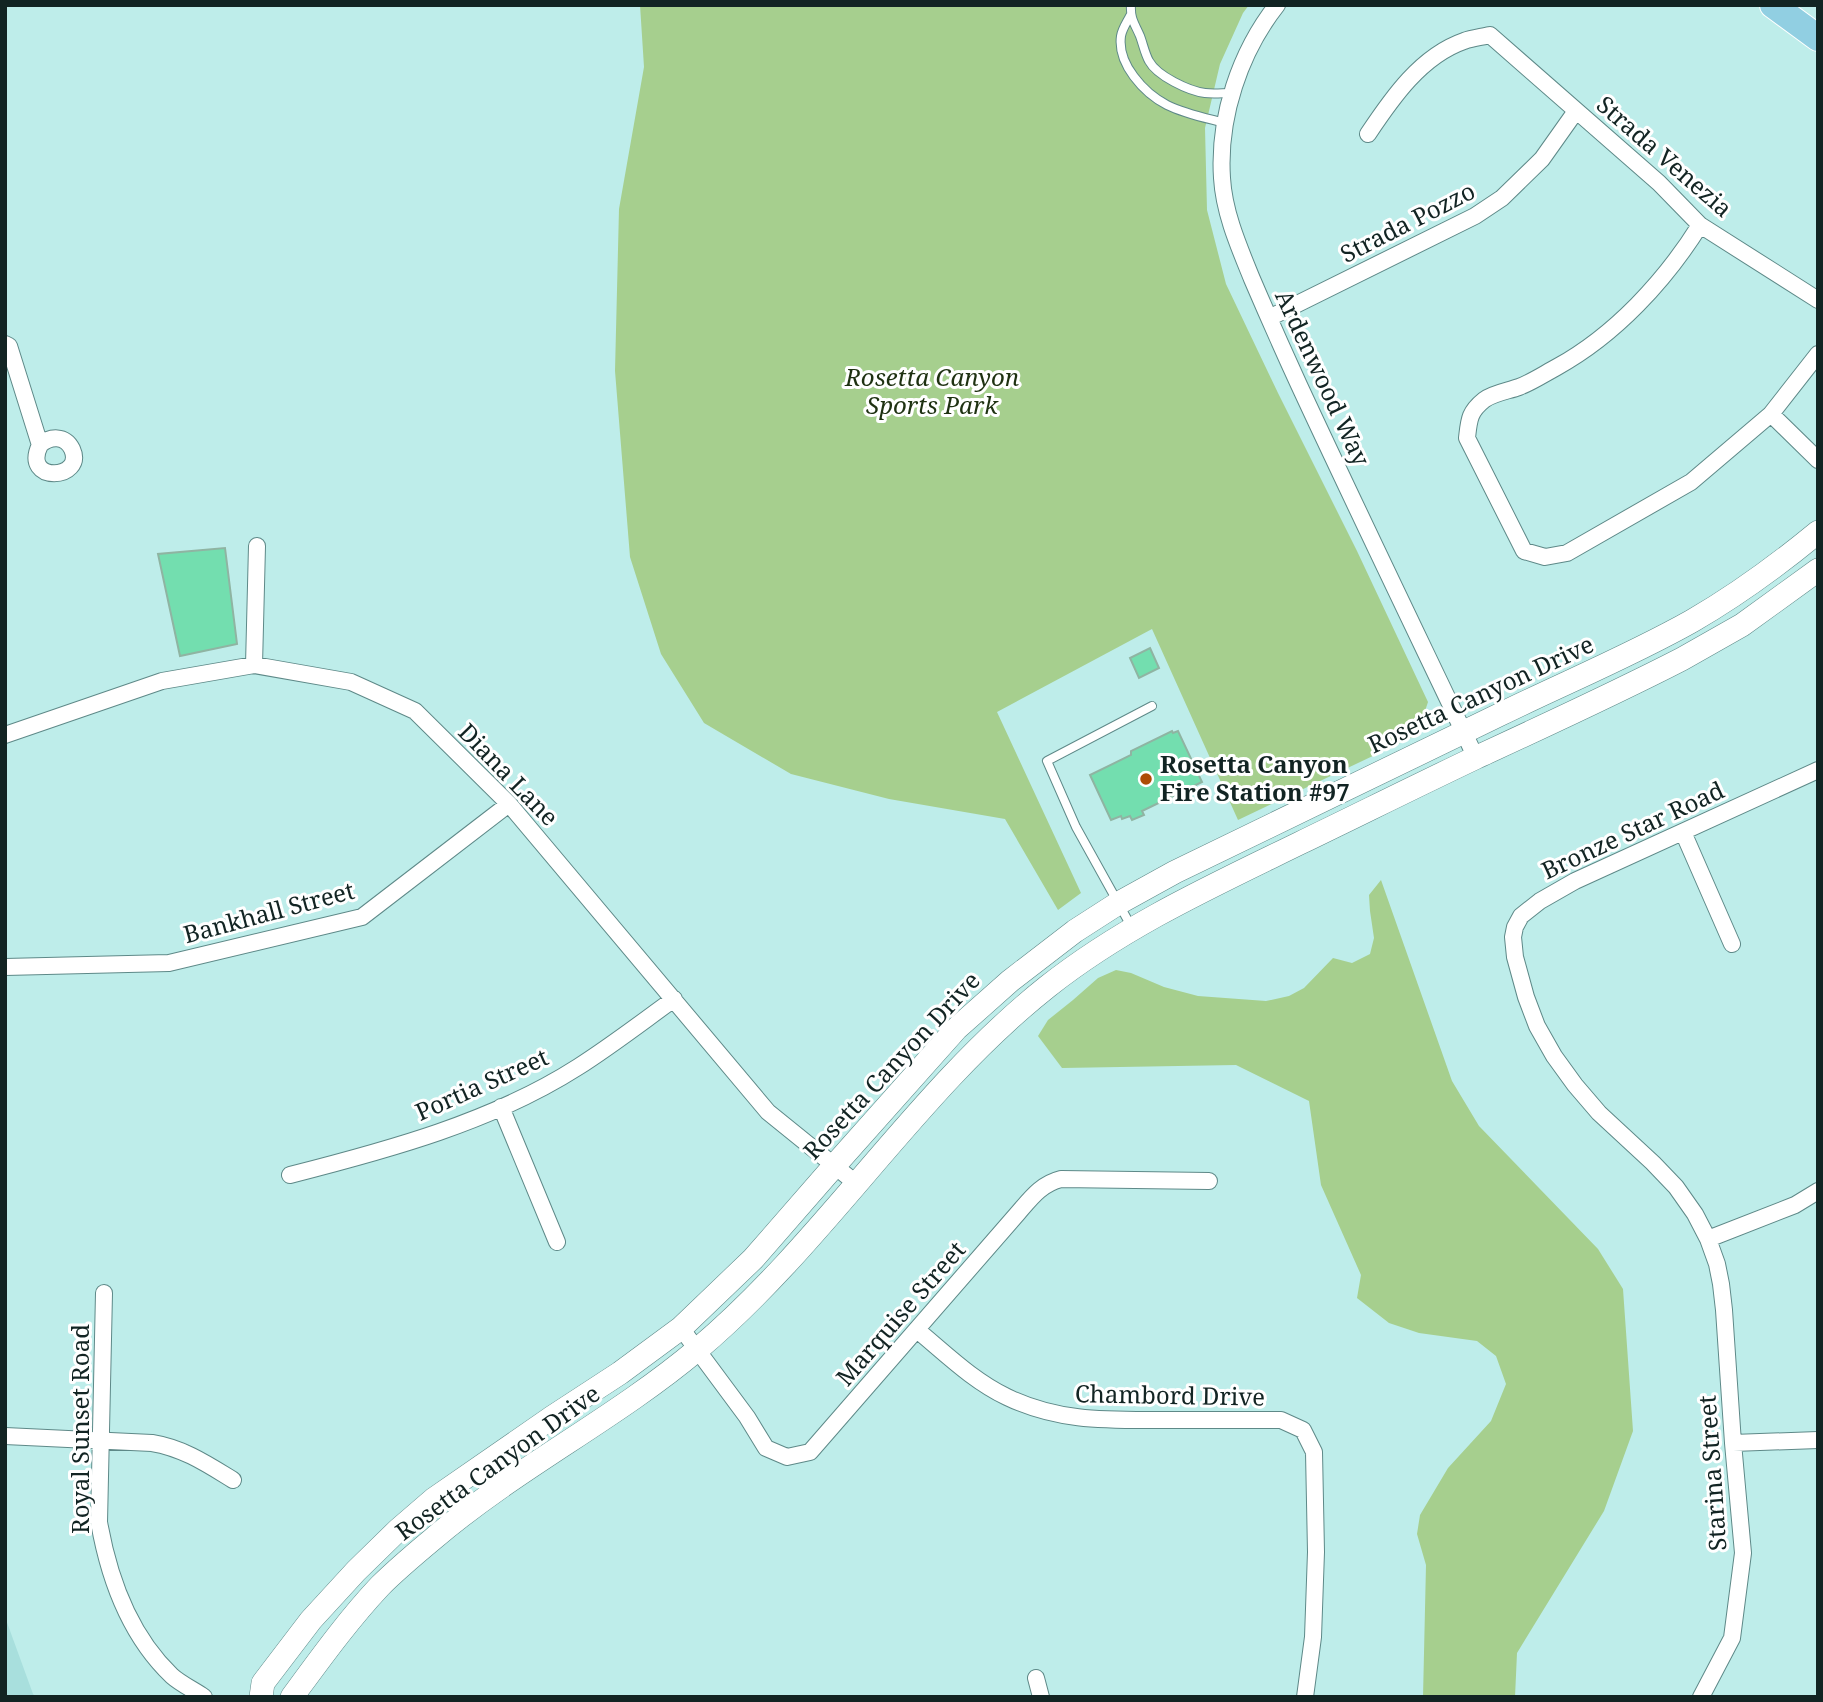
<svg xmlns="http://www.w3.org/2000/svg" width="1823" height="1702" viewBox="0 0 1823 1702" font-family="'Noto Serif',serif">
<rect width="100%" height="100%" fill="#beedea"/>
<!-- built -->
<path fill="#a8dfdd" d="M5,1617L33,1694L36,1697H5Z"/>
<!-- green -->
<path fill="#a6cf8e" d="M640,5H1249L1243,13L1220,64L1205,128L1207,210L1226,284L1278,393L1357,551L1428,702L1417,735L1238,820L1152,629L997,712L1081,893L1058,910L1005,819L889,799L791,774L704,723L661,654L630,557L615,371L619,209L644,67Z
M1381,880L1452,1081L1479,1126L1598,1249L1623,1289L1633,1431L1604,1511L1517,1653L1515,1697H1423L1426,1565L1417,1534L1420,1515L1448,1468L1491,1421L1506,1384L1496,1356L1477,1341L1419,1333L1389,1323L1357,1298L1361,1275L1321,1185L1309,1101L1236,1065L1062,1068L1038,1036L1048,1020L1073,1000L1098,978L1116,970L1131,973L1164,987L1198,996L1266,1001L1289,996L1304,988L1333,958L1352,963L1370,954L1374,938L1370,911L1369,895Z"/>
<!-- building -->
<path fill="#73deaf" stroke="#8fb4a2" stroke-width="2" d="M225,548L237,644L180,656L158,554Z
M1150,648L1159,668L1139,678L1130,658Z
M1172,731L1173,733L1178,731L1202,782L1142,811L1144,815L1132,820L1130,816L1122,819L1121,816L1111,820L1090,775L1131,755V751Z"/>
<g fill="none" stroke-linecap="round" stroke-linejoin="round">
<!-- lane casing -->
<g stroke="#5e8988" stroke-width="10">
<path id="lane" d="M1131,5C1130,19 1135,24 1140,36C1143,44 1145,54 1149,61C1157,76 1189,91 1205,93C1213,94 1223,93 1232,93
M1130,16C1127,22 1122,29 1121,36C1117,64 1144,93 1167,105C1185,114 1206,118 1225,123
M1131,926L1076,827L1047,761L1152,706"/>
</g>
<!-- street casing -->
<g stroke="#5e8988" stroke-width="18">
<path id="street" d="M1277,5C1240,52 1218,117 1222,178C1224,213 1239,247 1252,279C1267,314 1283,350 1299,385C1357,510 1417,634 1476,758
M1368,134C1392,98 1421,56 1464,41C1472,38 1482,37 1490,35L1659,183L1700,225L1818,300
M1700,225C1665,281 1615,335 1557,367C1544,374 1532,382 1519,387C1508,391 1493,393 1484,400C1469,412 1469,420 1467,438L1524,551L1545,557L1567,553L1691,482L1771,414L1818,354
M1269,318L1475,216L1502,198L1542,159L1576,111
M5,344L9,346L40,445C21,484 86,480 72,449C65,435 50,436 40,445
M1771,414L1818,460
M254,665L257,546
M5,735L162,681L254,665L351,682L415,711L509,804L768,1112L857,1184
M1683,832L1732,944
M5,967L169,963L362,917L509,804
M501,1107L557,1242
M290,1175C388,1150 492,1122 578,1067C611,1046 642,1022 674,999
M1708,1239L1795,1205L1818,1191
M104,1293L99,1522C109,1579 129,1635 172,1676C181,1684 194,1690 204,1697
M681,1328L747,1417L766,1448L787,1457L810,1452L1018,1213C1031,1198 1041,1184 1061,1179L1209,1181
M917,1330C945,1353 973,1381 1007,1397C1059,1422 1107,1420 1163,1420C1203,1420 1242,1420 1281,1420L1303,1430L1314,1452L1316,1552L1313,1637L1305,1697
M5,1436L152,1443C183,1448 207,1464 233,1480
M1733,1443L1818,1440
M1036,1678L1041,1697
M1701,1697L1732,1638L1743,1553L1733,1443L1724,1310L1721,1284L1717,1264L1708,1239L1695,1214L1676,1187L1653,1163L1599,1113L1575,1085L1554,1056L1537,1026L1526,997L1515,957L1513,937L1515,927L1521,916L1540,901L1575,881L1818,770"/>
</g>
<!-- secondary casing -->
<g stroke="#5e8988" stroke-width="24">
<path id="secondary" d="M261,1697L263,1683L311,1620L356,1571L398,1530L434,1499L551,1418L620,1373L681,1328L753,1259L835,1165L956,1029L1010,981L1075,931L1117,904L1175,872C1284,820 1392,766 1501,714C1564,683 1630,656 1692,621C1737,595 1778,565 1818,532
M292,1697C320,1659 348,1620 380,1586C396,1570 415,1554 433,1539C516,1468 615,1419 698,1349C827,1240 915,1092 1047,987C1124,926 1212,886 1300,843C1358,815 1416,786 1475,758C1544,726 1614,694 1682,659L1742,625L1818,570"/>
</g>
<!-- primary casing -->
<g stroke="#fff" stroke-width="28">
<path id="primary" d="M1773,5L1818,38"/>
</g>
<!-- lane -->
<use href="#lane" stroke="#fff" stroke-width="8"/>
<!-- street -->
<use href="#street" stroke="#fff" stroke-width="16"/>
<!-- secondary -->
<use href="#secondary" stroke="#fff" stroke-width="23"/>
<!-- primary -->
<use href="#primary" stroke="#91cfe2" stroke-width="26"/>
</g>
<!-- markers -->
<circle fill="#ad4c06" stroke="#fff" stroke-width="2.5" cx="1146" cy="779" r="7"/>
<g text-anchor="middle" stroke-width="6" stroke-linejoin="round" paint-order="stroke">
<!-- street labels -->
<g font-size="24" fill="#122423" stroke="#fff">
<text transform="translate(1664 157) rotate(41)" y="8">Strada Venezia</text>
<text transform="translate(1408 223) rotate(-27)" y="8">Strada Pozzo</text>
<text transform="translate(1322 378) rotate(65)" y="8">Ardenwood Way</text>
<text transform="translate(1481 695) rotate(-25)" y="8">Rosetta Canyon Drive</text>
<text transform="translate(508 775) rotate(46)" y="8">Diana Lane</text>
<text transform="translate(1633 831) rotate(-25)" y="8">Bronze Star Road</text>
<text transform="translate(269 913) rotate(-15)" y="8">Bankhall Street</text>
<text transform="translate(892 1066) rotate(-47)" y="8">Rosetta Canyon Drive</text>
<text transform="translate(482 1085) rotate(-24)" y="8">Portia Street</text>
<text transform="translate(901 1314) rotate(-49)" y="8">Marquise Street</text>
<text transform="translate(1170 1396) rotate(1)" y="8">Chambord Drive</text>
<text transform="translate(81 1429) rotate(-90)" y="8">Royal Sunset Road</text>
<text transform="translate(498 1463) rotate(-36)" y="8">Rosetta Canyon Drive</text>
<text transform="translate(1713 1473) rotate(-94)" y="8">Starina Street</text>
</g>
<!-- park labels -->
<g font-size="24" font-style="italic" fill="#1e3111" stroke="#fff">
<text x="932" y="386">Rosetta Canyon<tspan x="932" dy="28">Sports Park</tspan></text>
</g>
<!-- poi labels -->
<g font-size="24" font-weight="bold" fill="#122423" stroke="#fff" text-anchor="start">
<text x="1160" y="773">Rosetta Canyon<tspan x="1160" dy="28">Fire Station #97</tspan></text>
</g>
</g>
<!-- border -->
<rect width="1823" height="1702" fill="none" stroke="#122423" stroke-width="14"/>
</svg>
